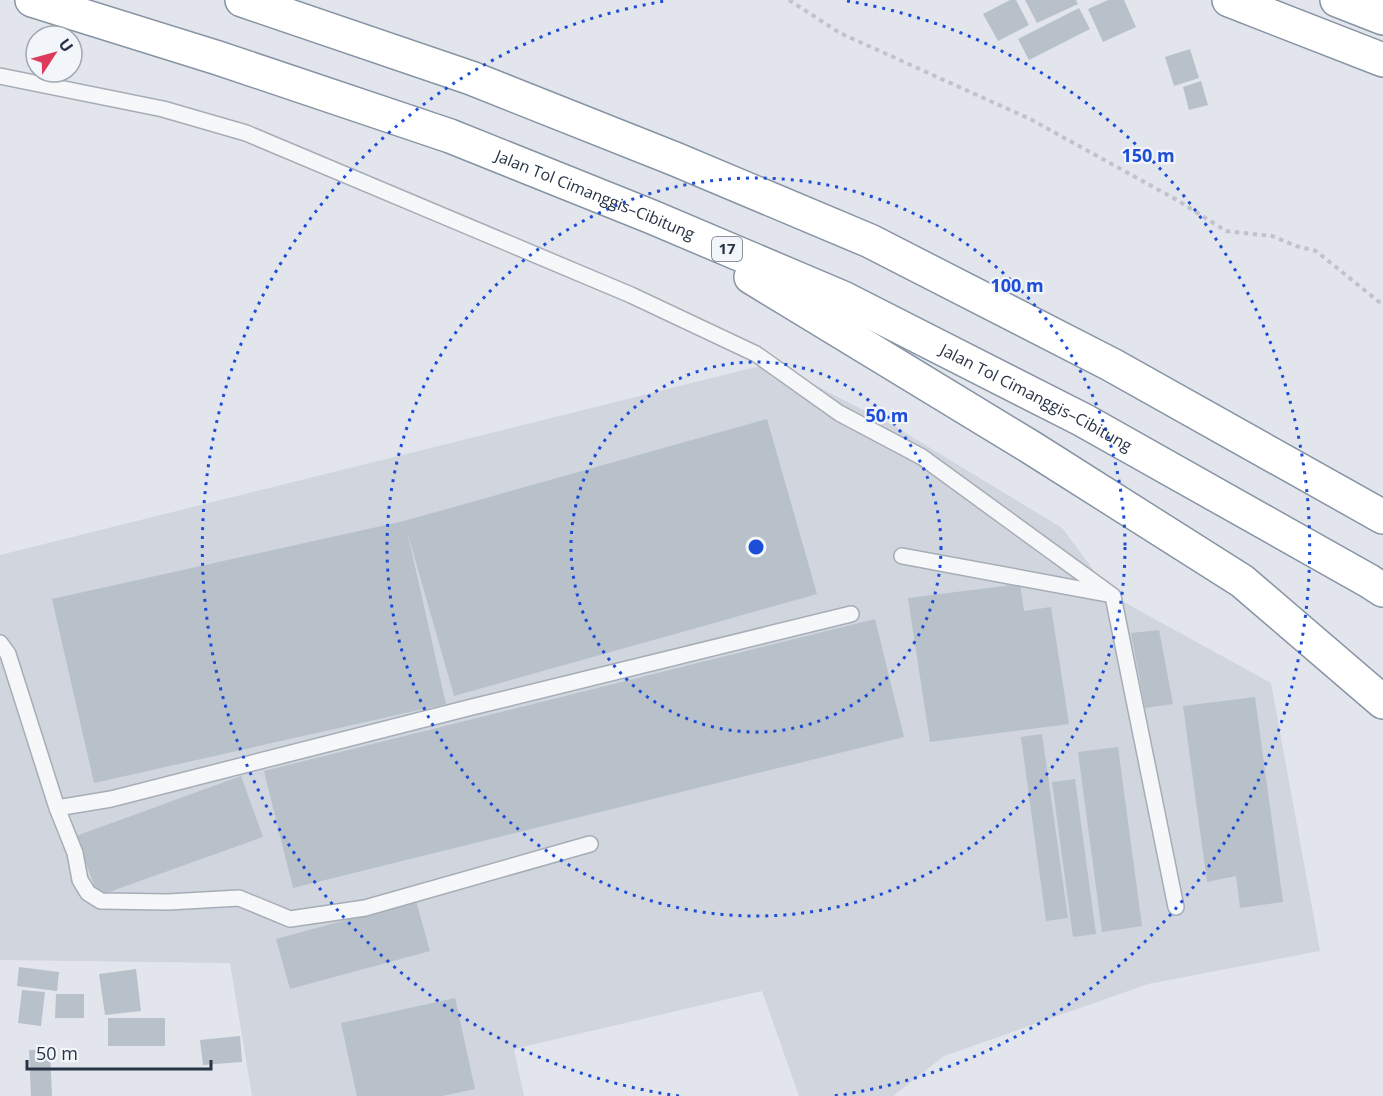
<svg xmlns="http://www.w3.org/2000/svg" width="1383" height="1096" viewBox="0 0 1383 1096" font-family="'Open Sans',sans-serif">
<rect width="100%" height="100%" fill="#e2e6ec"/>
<!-- built -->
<path fill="#d0d5de" d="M772,363L894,426L1062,528L1113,596L1271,683L1320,951L1148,984L944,1056L893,1096H799L762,991L514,1049L524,1096H252L230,963L0,960V555Z"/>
<!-- building -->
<path fill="#b8c0ca" d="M1010,0H1016L1029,25L998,41L983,14Z
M1025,0H1076L1078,4L1037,23Z
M1108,0H1124L1136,27L1103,42L1088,9Z
M1079,8L1090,29L1029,60L1018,39Z
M1190,49L1199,78L1174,86L1165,57Z
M1201,81L1208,105L1189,110L1183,87Z
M767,419L817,594L454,696L407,531L446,704L94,783L52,599L404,521Z
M1020,584L1024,611L1051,607L1069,724L930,742L908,598Z
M875,619L904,737L293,888L264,771Z
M1159,630L1173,704L1145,708L1131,633Z
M1255,697L1283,902L1240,908L1236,876L1207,882L1183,706Z
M1042,734L1068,918L1046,921L1021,737Z
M1118,747L1142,926L1102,932L1078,752Z
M241,776L263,837L98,896L76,836Z
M1075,779L1096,934L1073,937L1052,782Z
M416,901L430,951L290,989L276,939Z
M19,967L59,972L57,991L17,986Z
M136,969L141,1011L105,1015L99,974Z
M22,990L45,992L41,1026L18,1023Z
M56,994H84V1018H55Z
M455,998L475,1089L442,1096H357L341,1023Z
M108,1018H165V1046H108Z
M240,1036L242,1062L203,1065L200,1040Z
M50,1049L52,1096H31L29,1050Z"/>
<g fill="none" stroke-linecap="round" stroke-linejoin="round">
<!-- lane casing -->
<g stroke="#a6adb7" stroke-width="18">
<path id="lane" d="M0,76L163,109L246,133L631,295L756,354L839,413L922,457L1113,596L1176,907
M902,556L1107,594
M0,643L8,654L57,808L111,799L472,707L851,614
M57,808L75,853L80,880L88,893L101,901L168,902L239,898L290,919L365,908L590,844"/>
</g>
<!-- highway casing -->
<g stroke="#8794a4" stroke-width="36">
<g id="highway">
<path id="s1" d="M32,0L218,58L450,136L652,217L843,298L1083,420L1369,581L1383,590"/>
<path d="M242,0L471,78L675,159L870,241L1112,365L1383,517"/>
<path d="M1229,0L1383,60"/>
<path d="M1337,0L1383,18"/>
<path d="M751,277L1032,448L1242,581L1383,702"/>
</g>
</g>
<!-- path -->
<path stroke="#c0c4ca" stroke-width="4" stroke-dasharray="4.5 4.5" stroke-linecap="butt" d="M789,0L840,33L1030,119L1177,200L1226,231L1272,236L1296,246L1316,251L1383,305"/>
<!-- lane -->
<use href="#lane" stroke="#f5f7f9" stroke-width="15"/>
<!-- highway -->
<use href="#highway" stroke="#fff" stroke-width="33"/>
</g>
<!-- distance rings -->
<g fill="none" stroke="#1d4ed8" stroke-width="3" stroke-dasharray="3 6">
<circle cx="756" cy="547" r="185"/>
<circle cx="756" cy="547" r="369"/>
<path d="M679 1096A554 554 0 0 1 665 1M847 1A554 554 0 0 1 833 1096"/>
</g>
<g text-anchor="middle" stroke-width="4.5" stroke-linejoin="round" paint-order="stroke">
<!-- shield labels -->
<rect fill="#f2f5f9" stroke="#656e7c" stroke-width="1.5" x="712" y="237" width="30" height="24" rx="4.5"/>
<g font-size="15" font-weight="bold" fill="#283446">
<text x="727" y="254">17</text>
</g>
<!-- street labels -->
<g font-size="16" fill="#283446" stroke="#f2f5f9">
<text dy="6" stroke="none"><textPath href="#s1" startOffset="596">Jalan Tol Cimanggis–Cibitung</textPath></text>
<text dy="6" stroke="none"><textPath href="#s1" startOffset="1082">Jalan Tol Cimanggis–Cibitung</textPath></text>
</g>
</g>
<circle cx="756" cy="547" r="9" fill="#1d4ed8" stroke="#f2f5f9" stroke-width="3"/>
<g font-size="18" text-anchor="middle" font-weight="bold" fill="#1d4ed8" stroke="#f2f5f9" stroke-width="4.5" stroke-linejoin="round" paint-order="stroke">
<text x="1148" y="162">150 m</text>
<text x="1017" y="292">100 m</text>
<text x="887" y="422">50 m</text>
</g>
<!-- north arrow -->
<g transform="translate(54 54) rotate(54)"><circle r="28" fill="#f2f5f9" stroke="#a1a8b1" stroke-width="1.5"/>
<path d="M0-4.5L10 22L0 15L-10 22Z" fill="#dd3a5c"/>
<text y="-9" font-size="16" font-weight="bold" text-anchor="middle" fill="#283446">U</text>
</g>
<!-- scale -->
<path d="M27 1060v9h184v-9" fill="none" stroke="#283446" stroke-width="3"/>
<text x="36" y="1060" font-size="18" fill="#283446" stroke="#f2f5f9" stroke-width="4.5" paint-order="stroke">50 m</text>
</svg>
